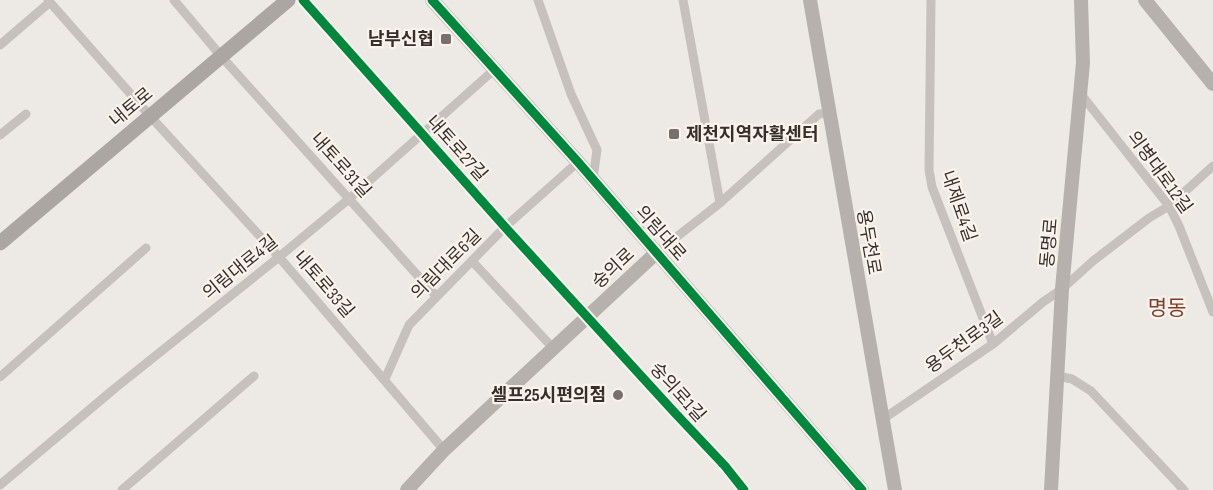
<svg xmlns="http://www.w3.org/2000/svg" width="1213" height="490" viewBox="0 0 1213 490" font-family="'Sofia Sans Condensed','Noto Sans KR',sans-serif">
<rect width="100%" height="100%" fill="#ede9e4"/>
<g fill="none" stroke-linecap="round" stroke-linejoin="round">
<!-- street -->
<path stroke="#c7c1bd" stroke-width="9" d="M48,0L150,116L279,257L444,450
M174,0L221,56L436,296
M303,0L505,227L675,413L725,466L744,490
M538,0L571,94L597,150L593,179
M683,0L720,203
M931,0L929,170L932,187L993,344
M0,45L50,2
M1080,93L1169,206L1179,226L1213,312
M0,135L26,114
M656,253L720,203L819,114L830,113
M472,261L553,348
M1057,376L1072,379L1091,391L1184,490
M0,377L146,248
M385,379L409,325L505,227L578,162
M883,419L993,344L1043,302L1062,289L1093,261L1149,218L1169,206L1213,166
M0,485L114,389L279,257L350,198L495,69
M122,490L254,376"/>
<!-- secondary -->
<path stroke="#b7b1ad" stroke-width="14" d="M432,0L578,162L862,490
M810,0L895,490
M1145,0L1213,84
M407,490L444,450L656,253
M1051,490L1062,289L1083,63L1081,0"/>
<!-- primary -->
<path stroke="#aca6a2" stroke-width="15" d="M0,243L288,0"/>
<!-- cycleway casing -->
<g stroke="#f9f3ec" stroke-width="13">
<path id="cycleway" d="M303,0L505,227L675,413L725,466L744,490
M432,0L578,162L862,490"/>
</g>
<!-- cycleway -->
<use href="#cycleway" stroke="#00873e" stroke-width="9"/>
</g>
<!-- markers -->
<g fill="#77706c" stroke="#f9f3ec" stroke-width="2">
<rect x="440" y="33" width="12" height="12" rx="3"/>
<rect x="668" y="128" width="12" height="12" rx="3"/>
<circle cx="618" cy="395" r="6"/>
</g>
<g text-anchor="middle" stroke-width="4.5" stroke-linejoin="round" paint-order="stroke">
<!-- poi labels -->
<g font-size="18" font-weight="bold" fill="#382f2b" stroke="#f9f3ec" text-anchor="end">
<text x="434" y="45">남부신협</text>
<text x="686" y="140" text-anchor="start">제천지역자활센터</text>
<text x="606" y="401">셀프25시편의점</text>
</g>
<!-- street labels -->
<g font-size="18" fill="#382f2b" stroke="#f9f3ec">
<text transform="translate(131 107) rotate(-40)" y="6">내토로</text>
<text transform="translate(457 148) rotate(48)" y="6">내토로27길</text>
<text transform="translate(341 165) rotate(48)" y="6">내토로31길</text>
<text transform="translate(1160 172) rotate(54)" y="6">의병대로12길</text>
<text transform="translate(959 206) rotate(71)" y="6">내제로4길</text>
<text transform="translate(661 233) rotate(49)" y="6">의림대로</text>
<text transform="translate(869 242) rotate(80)" y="6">용두천로</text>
<text transform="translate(1049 243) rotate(-85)" y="6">동명로</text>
<text transform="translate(446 264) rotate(-45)" y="6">의림대로6길</text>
<text transform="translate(240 267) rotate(-39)" y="6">의림대로4길</text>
<text transform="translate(613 268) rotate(-43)" y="6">숭의로</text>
<text transform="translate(324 284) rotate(49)" y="6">내토로33길</text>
<text transform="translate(964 342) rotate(-36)" y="6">용두천로3길</text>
<text transform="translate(678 392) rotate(48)" y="6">숭의로1길</text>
</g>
<!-- quarter labels -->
<g font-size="21" fill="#813c2a" stroke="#f9f3ec">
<text x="1167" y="315">명동</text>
</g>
</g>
</svg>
